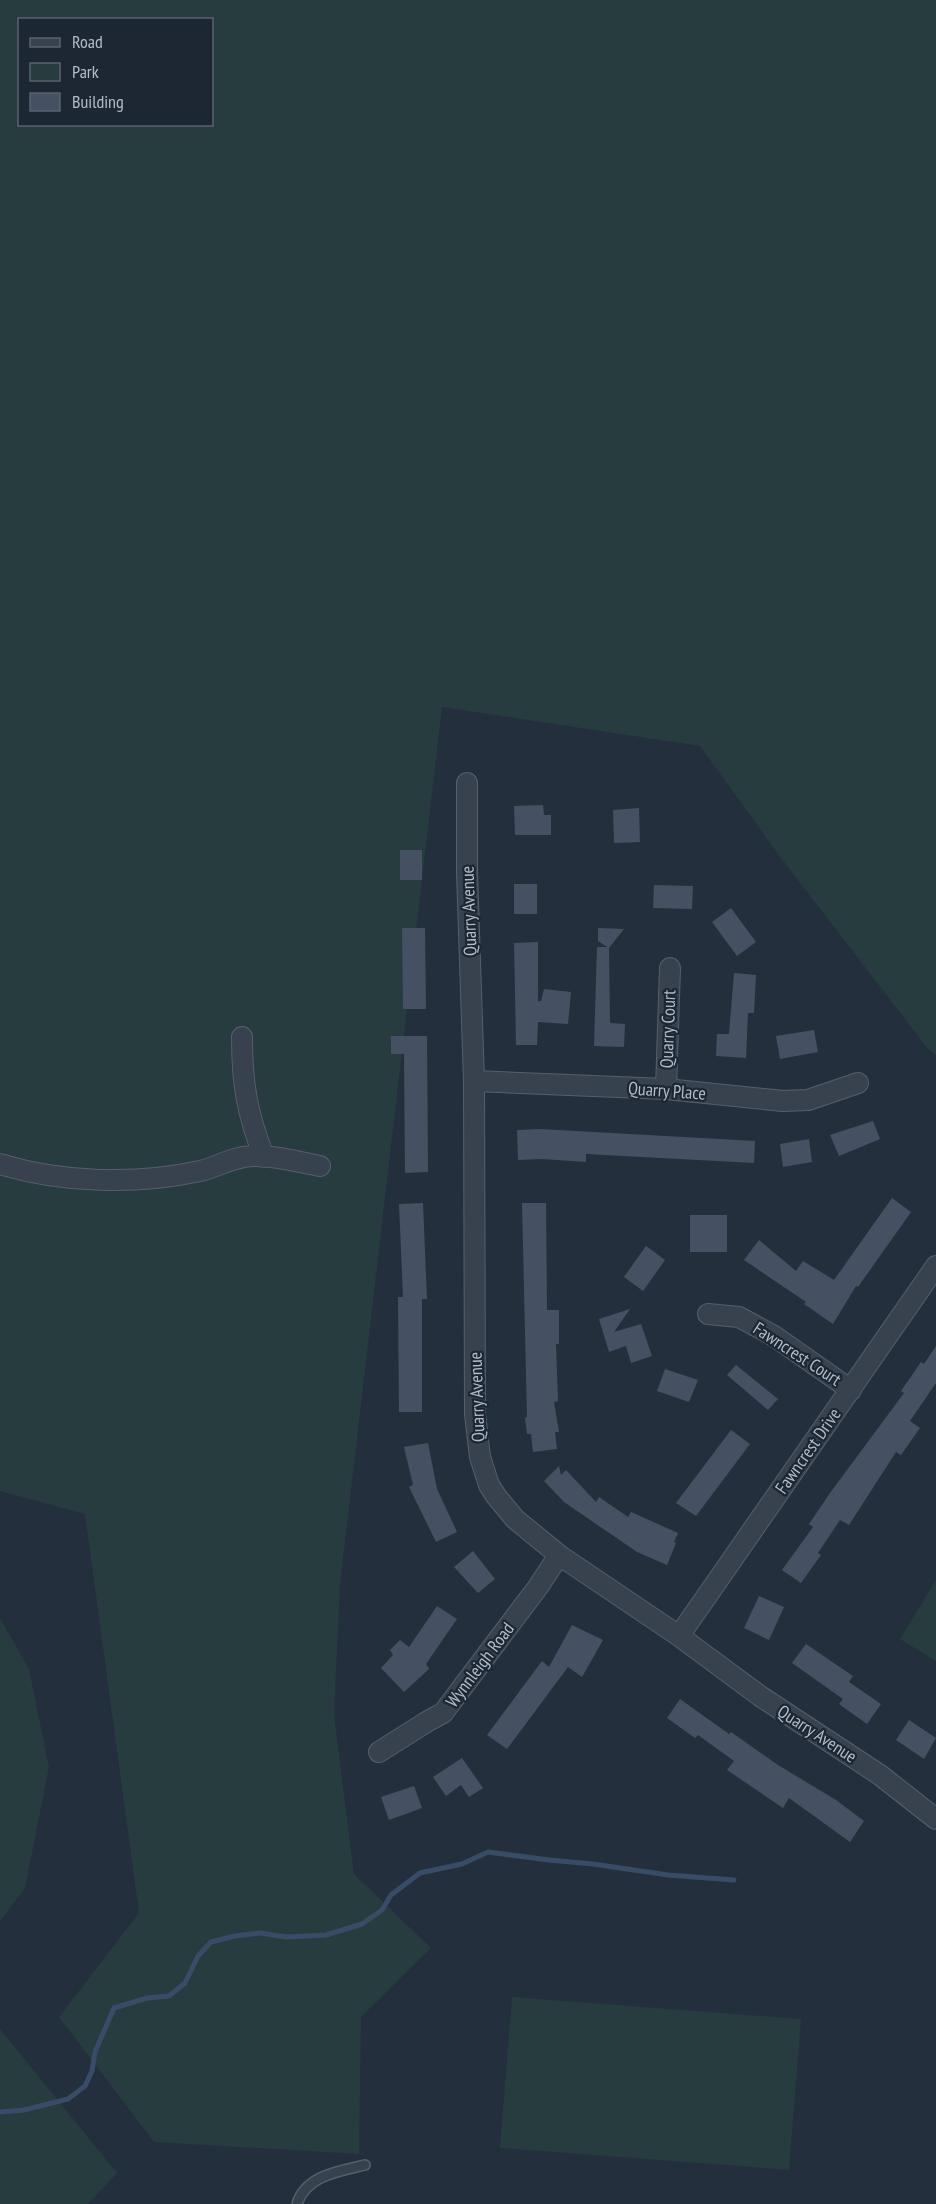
<svg xmlns="http://www.w3.org/2000/svg" width="936" height="2204" viewBox="0 0 936 2204" font-family="'PT Sans Narrow',sans-serif">
<rect width="100%" height="100%" fill="#242f3e"/>
<!-- green -->
<path fill="#263c3f" fill-rule="evenodd" d="M0,0H936V1055L928,1049L781,858L700,746L442,707L340,1585L334,1714L354,1874L431,1948L361,2017L359,2154L154,2142L59,2017L139,1913L85,1514L0,1491ZM20,20H212V124H20Z
M936,1580V1661L900,1639Z
M0,1618L29,1669L49,1767L25,1888L0,1921Z
M512,1997L801,2019L789,2170L500,2148Z
M0,2029L117,2173L88,2204H0Z"/>
<g fill="none" stroke-linecap="round" stroke-linejoin="round">
<!-- stream -->
<path stroke="#394c67" stroke-width="5" d="M0,2112L24,2110L68,2099L85,2086L92,2071L95,2052L114,2008L147,1998L169,1996L185,1983L198,1956L211,1942L235,1936L261,1933L286,1937L326,1935L362,1924L382,1910L391,1895L420,1873L462,1864L488,1852L549,1860L593,1864L668,1875L734,1880"/>
</g>
<!-- building -->
<path fill="#455162" d="M543,805L544,815H551V835H515L514,806Z
M639,808L640,842L614,843L613,810Z
M400,850H422V880H400Z
M514,884H537V914H514Z
M654,885L693,886L692,909L653,908Z
M731,908L756,942L737,956L712,922Z
M402,928H425L426,1009H403Z
M598,928L624,929L609,948L610,1023L625,1024L624,1047L594,1046L597,947H607L598,941Z
M538,942V1001H541L544,989L571,992L568,1024L538,1022L537,1045H516L514,943Z
M734,973L756,975L754,1013H748L746,1058L716,1056L717,1034H729Z
M814,1030L818,1052L780,1059L776,1036Z
M391,1036H427L428,1172L405,1173L404,1054H391Z
M873,1121L880,1139L839,1156L830,1135Z
M540,1129L755,1141L754,1163L586,1154V1162L542,1159L518,1160L517,1130Z
M809,1139L812,1162L783,1167L780,1144Z
M892,1198L911,1212L858,1287L856,1286L833,1324L804,1304L806,1302L744,1260L759,1240L796,1271L803,1261L834,1280Z
M423,1203L427,1299H422V1412H399L398,1297H403L399,1204Z
M522,1203H546L547,1310H559V1344H556L558,1401L554,1402L559,1432H555L557,1449L533,1452L531,1434H527L525,1418L527,1417Z
M690,1215H727V1252H690Z
M646,1246L665,1260L643,1291L624,1277Z
M630,1309L614,1332L641,1324L652,1356L631,1363L626,1346L609,1352L599,1319Z
M936,1346V1383L910,1421L920,1428L901,1455L896,1452L849,1525L840,1520L818,1553L821,1555L801,1583L782,1570L813,1527L809,1524L830,1493L904,1393L901,1391L921,1362L924,1364Z
M736,1365L778,1399L768,1410L727,1375Z
M665,1369L698,1380L689,1402L657,1391Z
M731,1430L750,1444L696,1516L676,1503Z
M428,1443L437,1489L457,1532L436,1542L409,1487L413,1485L404,1447Z
M559,1466L561,1475L566,1470L596,1502L599,1497L628,1517L631,1512L678,1533L674,1542L676,1543L667,1565L637,1552L564,1502L544,1481Z
M473,1551L495,1579L478,1593L454,1567Z
M759,1596L784,1607L769,1640L744,1628Z
M437,1606L457,1619L426,1664L429,1669L404,1692L381,1668L393,1655L390,1650L400,1640L409,1647Z
M572,1625L603,1640L582,1677L568,1667L507,1749L487,1735L542,1661L549,1667Z
M806,1644L853,1676L849,1682L881,1704L867,1724L839,1704L843,1699L792,1663Z
M680,1699L729,1734L731,1732L778,1765L836,1800L864,1821L850,1842L789,1798L783,1808L727,1770L734,1761L698,1735L695,1738L667,1718Z
M909,1720L936,1738L924,1759L896,1740Z
M462,1758L483,1788L469,1797L461,1785L446,1796L433,1777Z
M414,1786L422,1808L389,1820L381,1797Z"/>
<g fill="none" stroke-linecap="round" stroke-linejoin="round">
<!-- lane casing -->
<g stroke="#565f6c" stroke-width="12">
<path id="lane" d="M297,2204C306,2175 340,2171 365,2165"/>
</g>
<!-- street casing -->
<g stroke="#565f6c" stroke-width="22">
<path id="street" d="M467,783V872L474,1081L475,1414L480,1457L489,1485L496,1496L515,1519L559,1555L679,1636L760,1696L880,1775L936,1819
M242,1037C242,1084 247,1113 264,1157
M474,1081L666,1089L783,1101L808,1100L858,1083
M666,1089L670,968
M0,1164C62,1183 136,1185 200,1171C218,1167 231,1157 252,1156C274,1155 298,1162 320,1166
M708,1314L739,1317L774,1336L851,1390
M679,1636L936,1266
M379,1752L428,1721L443,1713L538,1587L559,1555"/>
</g>
<!-- lane -->
<use href="#lane" stroke="#38414e" stroke-width="9"/>
<!-- street -->
<use href="#street" stroke="#38414e" stroke-width="20"/>
</g>
<g text-anchor="middle" stroke-width="4.5" stroke-linejoin="round" paint-order="stroke">
<!-- street labels -->
<g font-size="18" fill="#b4bcc9" stroke="#1d2633">
<text transform="translate(469 911) rotate(-92)" y="6">Quarry Avenue</text>
<text transform="translate(668 1029) rotate(-88)" y="6">Quarry Court</text>
<text transform="translate(667 1091) rotate(4)" y="6">Quarry Place</text>
<text transform="translate(797 1354) rotate(33)" y="6">Fawncrest Court</text>
<text transform="translate(477 1397) rotate(-92)" y="6">Quarry Avenue</text>
<text transform="translate(808 1451) rotate(-55)" y="6">Fawncrest Drive</text>
<text transform="translate(480 1665) rotate(-53)" y="6">Wynnleigh Road</text>
<text transform="translate(817 1734) rotate(33)" y="6">Quarry Avenue</text>
</g>
</g>
<!-- legend -->
<rect x="18" y="18" width="195" height="108" fill="#1d2633" stroke="#59626f" stroke-width="1.5"/>
<rect x="30" y="38" width="30" height="9" fill="#38414e" stroke="#59626f" stroke-width="1.5"/>
<text x="72" y="48" font-size="18" fill="#b4bcc9">Road</text>
<rect x="30" y="63" width="30" height="18" fill="#263c3f" stroke="#59626f" stroke-width="1.5"/>
<text x="72" y="78" font-size="18" fill="#b4bcc9">Park</text>
<rect x="30" y="93" width="30" height="18" fill="#455162" stroke="#59626f" stroke-width="1.5"/>
<text x="72" y="108" font-size="18" fill="#b4bcc9">Building</text>
</svg>
